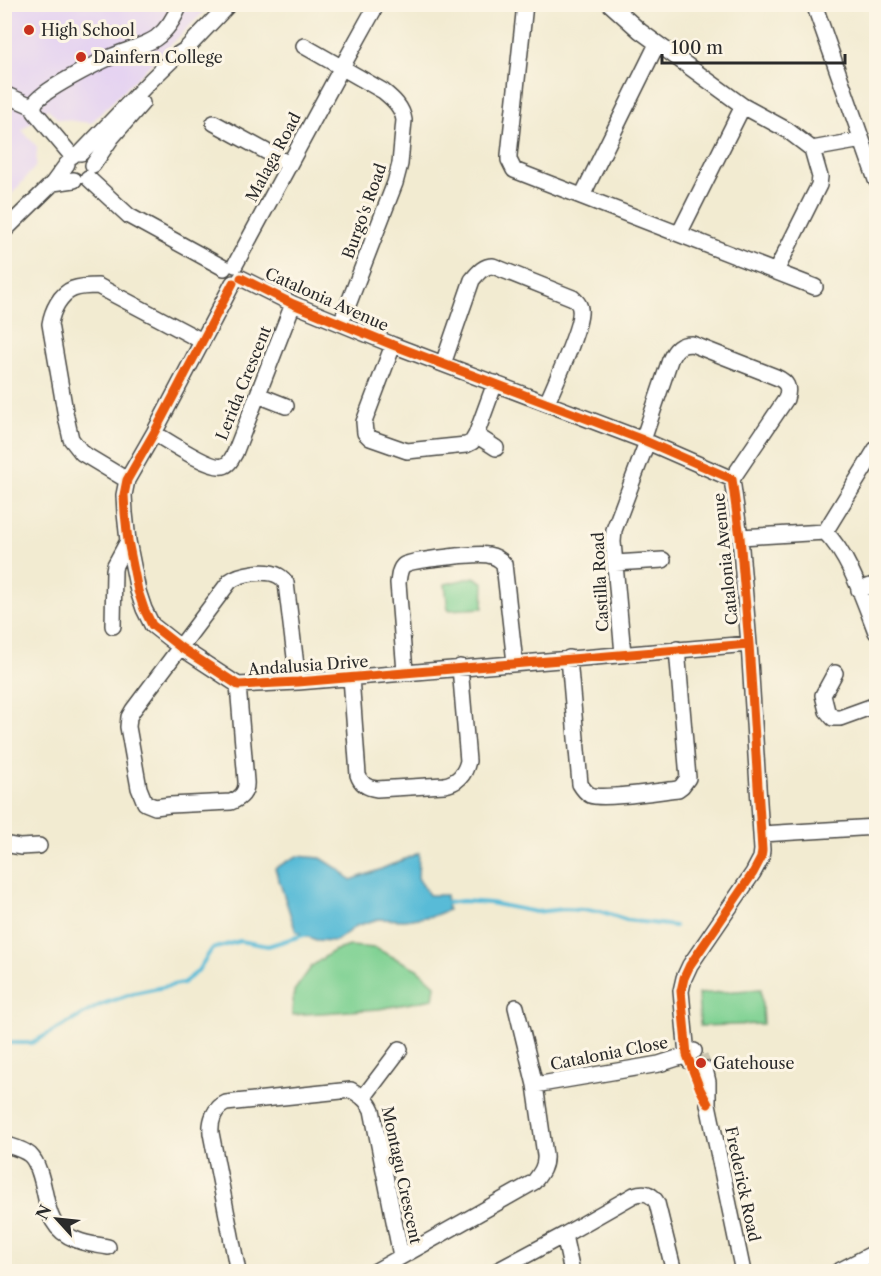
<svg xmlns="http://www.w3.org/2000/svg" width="881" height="1276" viewBox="0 0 881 1276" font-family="'Libre Caslon Text',serif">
<rect width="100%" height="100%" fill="#fcf5e5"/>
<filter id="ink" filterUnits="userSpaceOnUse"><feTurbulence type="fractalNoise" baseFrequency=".0167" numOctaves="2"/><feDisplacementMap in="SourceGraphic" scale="12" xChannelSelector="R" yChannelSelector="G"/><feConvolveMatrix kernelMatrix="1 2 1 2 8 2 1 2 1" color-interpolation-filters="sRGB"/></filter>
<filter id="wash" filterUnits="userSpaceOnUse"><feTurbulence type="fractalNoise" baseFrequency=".008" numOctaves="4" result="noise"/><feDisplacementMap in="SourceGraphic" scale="24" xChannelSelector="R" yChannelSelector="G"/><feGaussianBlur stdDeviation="1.35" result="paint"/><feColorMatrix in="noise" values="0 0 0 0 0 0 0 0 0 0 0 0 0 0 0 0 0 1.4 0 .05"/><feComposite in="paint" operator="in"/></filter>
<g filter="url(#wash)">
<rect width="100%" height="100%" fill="#f2ebd1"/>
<!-- built -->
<path fill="#e5d3f1" d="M5,5H211L91,123L58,119L48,109L22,130L37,147L36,166L5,202Z"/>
<!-- green -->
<path fill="#7fd193" stroke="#557e5f" stroke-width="1.5" d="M474,577L484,583L483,608L448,610L445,584Z
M350,946L375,948L417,969L435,985L433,999L379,1009L292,1015L294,991L312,966L333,951Z
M761,989L763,1024L700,1026L698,994Z"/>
<!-- water -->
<path fill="#59bbd7" stroke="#427381" stroke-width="1.5" d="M419,853L418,878L429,895H446L448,910L433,916L404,920L378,919L356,926L336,941L316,940L296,932L275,868L297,856L321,858L340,870L351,880L379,870Z"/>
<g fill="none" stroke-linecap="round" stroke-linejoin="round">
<!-- stream -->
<path stroke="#59bbd7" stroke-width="4" d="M445,903L463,901L490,903L536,912L564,909L600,911L627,920L675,926
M4,1043H32L100,1005L134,993L183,983L197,972L212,949L240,941L268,946L307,934"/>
</g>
</g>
<g filter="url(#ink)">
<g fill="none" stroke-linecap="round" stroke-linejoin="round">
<!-- minor-tunnel -->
<path stroke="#cac5b0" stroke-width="15" stroke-dasharray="15 8" stroke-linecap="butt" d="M700,1056L705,1069"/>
<!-- minor casing -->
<g stroke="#494844" stroke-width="18">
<path id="minor" d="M525,4L509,155V160L514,170L815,287
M610,4L640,31L743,106L787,130L812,149L820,177L819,185L776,271
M814,4L876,180
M304,46L383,91C393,99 402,107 404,120L400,164L395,183L341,323
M4,94L34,107
M214,123L289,164
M812,149L862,140
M81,153L152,79L177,55L185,50L229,4
M72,156L35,112C34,109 33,107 35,103C39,92 99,62 113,56C125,51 146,45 156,38C167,30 175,17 180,4
M93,165L112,137L142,103
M88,178L129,216L224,268
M53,183L74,180
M582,196L657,44
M4,231L53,183L67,164
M679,234L743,106
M235,265L342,67L377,4
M241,278L293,304L393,345L643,440L732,479
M233,283L154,433L127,480L124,495L125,513L128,541L138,591L144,609L152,625L180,647L238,685L298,682L749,644
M393,345L364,422L365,433L370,438L407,451L466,445L472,442L476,435L495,383
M443,364L472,280C478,273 483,266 493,266L573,298C576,301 580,304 580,309C583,324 554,386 547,403
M258,395L286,406
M154,433C166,440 211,470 223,466C229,465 232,458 235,453L293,304
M476,435L496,448
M643,440L670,360C675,349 680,344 692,344L776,377C787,382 790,387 786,399L732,479
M127,480L82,453L71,439L66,417L50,324C52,311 60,294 73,289C81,286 90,286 98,286L202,341
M825,532L876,449
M740,537L825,532C849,555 864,601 876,632
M615,563L663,560
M859,590L876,584
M113,626L114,570L115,565L128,541
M623,654L613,542L614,530L647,442
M569,658L580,784C583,789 585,792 590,795C603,800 660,791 678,789L682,786L688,778L677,649
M405,672L398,583C399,577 399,569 404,565C411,560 478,553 488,555C495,556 500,559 504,564L515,663
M835,673L823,695L827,711L833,718H840L876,705
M351,677L358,775C361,784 367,788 377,789L444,785C458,783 465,774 468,761L460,667
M238,685L246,781C247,792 241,798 231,802L170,805L155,807L145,803L139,788L128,727L129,717L133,710L230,581C241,573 267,569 279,576C281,577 285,581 286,583L298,682
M762,834L876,827
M4,844L20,847L39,846
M690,1062L687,1055L681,991L684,978L690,965L753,873L761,858L762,850L749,644L740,537L732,479
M705,1069L708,1082V1104L743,1272
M535,1085L659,1064L687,1055L694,1051
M363,1098L400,1049
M4,1144C13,1147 23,1149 30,1155C34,1159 37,1165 39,1171C49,1198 43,1228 77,1240C86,1244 98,1245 108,1247
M564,1235L572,1272
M238,1272L211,1133C210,1121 214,1108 226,1103L351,1090C360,1095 368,1100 372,1110L401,1256
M374,1272L534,1182C541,1173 546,1166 545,1155L535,1085L516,1007
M495,1272L564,1235L634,1195C645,1191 652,1194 657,1203L674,1272
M837,1272L876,1252"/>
</g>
<!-- minor -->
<use href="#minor" stroke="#fff" stroke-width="15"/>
<!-- cycleway casing -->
<g stroke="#fcf5e5" stroke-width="13">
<path id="cycleway" d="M241,278L293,304L393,345L643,440L732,479L740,537L749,644L762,850L761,858L753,873L690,965L684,978L681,991L687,1055L700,1089L708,1104
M233,283L154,433L127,480L124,495L125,513L128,541L138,591L144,609L152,625L180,647L238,685L298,682L749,644"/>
</g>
<!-- cycleway -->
<use href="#cycleway" stroke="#e8590c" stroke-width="9"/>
</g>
</g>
<!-- markers -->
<g fill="#c8321e" stroke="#fcf5e5" stroke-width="2">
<circle cx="29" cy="30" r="6"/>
<circle cx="81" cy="57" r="6"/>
<circle cx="701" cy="1063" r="6"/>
</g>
<g text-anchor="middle" stroke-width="6" stroke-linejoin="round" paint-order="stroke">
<!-- poi labels -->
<g font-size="16" fill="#2b2b2b" stroke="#fcf5e5" text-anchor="start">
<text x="41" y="36">High School</text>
<text x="93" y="63">Dainfern College</text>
<text x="713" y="1069">Gatehouse</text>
</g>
<!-- street labels -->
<g font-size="16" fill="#2b2b2b" stroke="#fcf5e5">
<text transform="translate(273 157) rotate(-62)" y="6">Malaga Road</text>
<text transform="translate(364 211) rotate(-70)" y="6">Burgo's Road</text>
<text transform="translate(327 299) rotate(24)" y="6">Catalonia Avenue</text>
<text transform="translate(243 383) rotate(-68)" y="6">Lerida Crescent</text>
<text transform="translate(725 559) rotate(-96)" y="6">Catalonia Avenue</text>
<text transform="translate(600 582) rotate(-93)" y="6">Castilla Road</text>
<text transform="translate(308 665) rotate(-4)" y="6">Andalusia Drive</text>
<text transform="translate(609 1053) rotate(-11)" y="6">Catalonia Close</text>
<text transform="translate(402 1175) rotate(78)" y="6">Montagu Crescent</text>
<text transform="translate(743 1184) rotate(78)" y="6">Frederick Road</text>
</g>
</g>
<!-- margin -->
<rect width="881" height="1276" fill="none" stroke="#fcf5e5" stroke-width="24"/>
<!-- north arrow -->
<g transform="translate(57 1219) rotate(297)" stroke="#fcf5e5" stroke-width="4.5" paint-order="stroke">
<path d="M0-4.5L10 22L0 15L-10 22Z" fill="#2b2b2b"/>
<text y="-9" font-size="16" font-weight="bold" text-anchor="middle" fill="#2b2b2b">N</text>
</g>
<!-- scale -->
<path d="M662 54v9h183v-9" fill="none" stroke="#2b2b2b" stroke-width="3"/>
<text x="671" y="54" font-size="18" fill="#2b2b2b" stroke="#fcf5e5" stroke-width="4.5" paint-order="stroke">100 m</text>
</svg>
